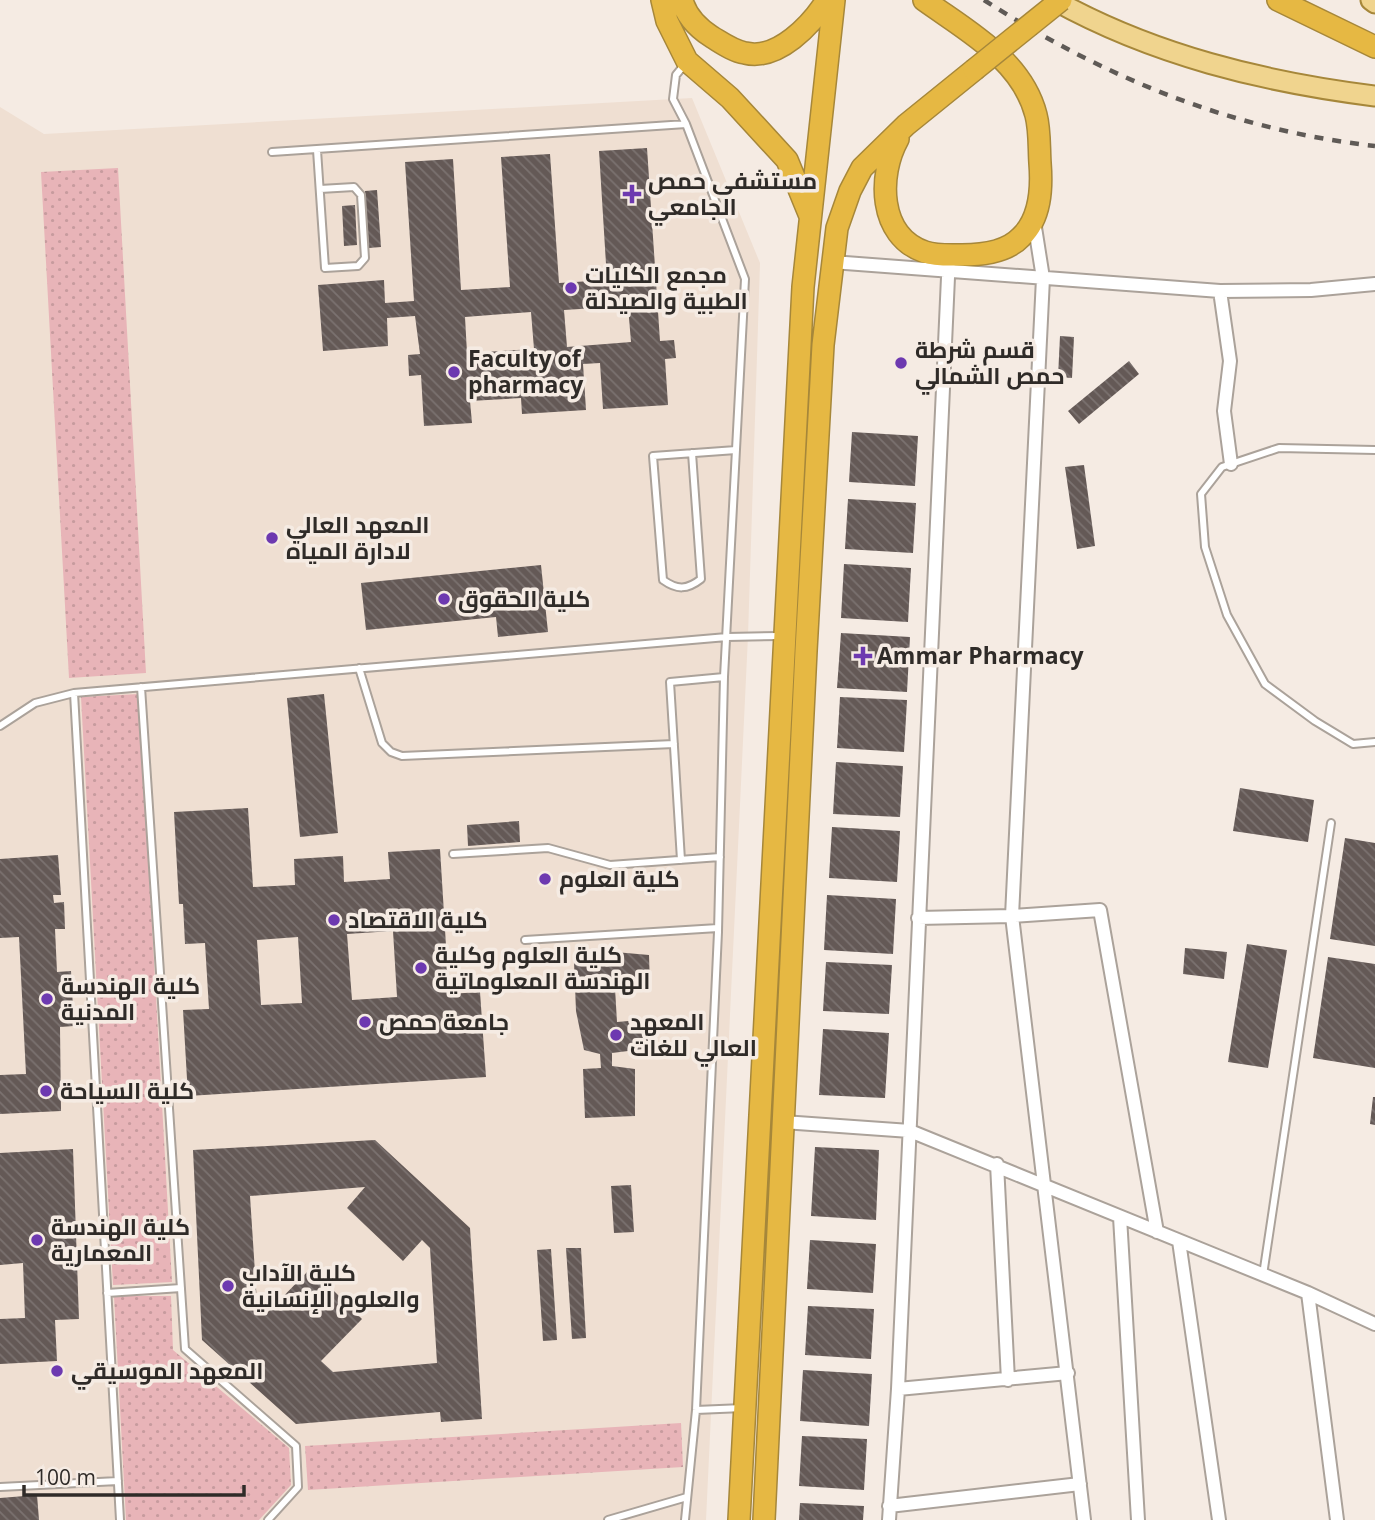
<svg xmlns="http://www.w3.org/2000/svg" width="1375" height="1520" viewBox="0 0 1375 1520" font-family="'Open Sans',Cairo,sans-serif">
<defs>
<pattern id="grass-dots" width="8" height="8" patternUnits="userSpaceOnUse" patternTransform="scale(1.75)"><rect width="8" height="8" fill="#e8b4b8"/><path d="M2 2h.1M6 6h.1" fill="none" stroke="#c79b9e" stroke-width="1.8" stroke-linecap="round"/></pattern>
<pattern id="building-back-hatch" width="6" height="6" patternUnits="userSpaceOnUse" patternTransform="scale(1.75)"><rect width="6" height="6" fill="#645956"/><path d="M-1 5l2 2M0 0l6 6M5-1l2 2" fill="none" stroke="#7b7270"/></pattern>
</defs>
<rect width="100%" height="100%" fill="#f5ebe3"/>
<!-- built -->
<path fill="#efdfd2" d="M692,98L760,263L748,636L706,1520H0V107L44,134Z"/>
<!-- grass -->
<path fill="url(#grass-dots)" d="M118,168L146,673L69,678L41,172Z
M139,694L172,1282L113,1285L81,697Z
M114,1296H171L173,1350L289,1448L291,1485L259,1520H126Z
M681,1423L683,1467L308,1490L305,1446Z"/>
<!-- building -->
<path fill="url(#building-back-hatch)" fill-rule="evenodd" d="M647,148L660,341L674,340L676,358L665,359L668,405L603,409L600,363L583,364L586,410L522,414L521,398L470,401L472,423L424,426L421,375L409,376L408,355L420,354L415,316L387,318L388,346L323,351L318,285L384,280L385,303L414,301L405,162L453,159L461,290L510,287L501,157L550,154L559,283L607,280L599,151ZM628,306L631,342L567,347L564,310ZM531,312L534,349L467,353L465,317Z
M377,190L381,247L369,248L365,191Z
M355,205L357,245L344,246L342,206Z
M1060,336L1074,337L1072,378L1058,377Z
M1129,361L1139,374L1079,424L1068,411Z
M852,432L918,436L915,486L849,482Z
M1084,465L1095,546L1077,549L1065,467Z
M848,499L916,503L913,553L845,549Z
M844,564L911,568L908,622L841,618Z
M541,565L548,632L498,637L496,617L366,630L361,583Z
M841,633L910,637L907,692L837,688Z
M324,694L338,833L300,837L287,698Z
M840,697L907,700L904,752L837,748Z
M836,762L903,766L900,817L833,814Z
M1240,788L1314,800L1308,842L1233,831Z
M248,808L253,887L295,885L294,859L343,856L344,882L390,879L388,852L440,849L449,994L480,992L486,1077L188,1096L183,1010L209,1009L205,943L185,944L183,904H179L174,812ZM393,931L397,997L352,1000L347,934ZM298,937L302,1003L261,1005L257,940Z
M519,821L520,842L468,846L467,825Z
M832,827L900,831L897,882L829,878Z
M1345,838L1375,843V946L1330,939Z
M58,855L61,895H53L54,903L64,902L65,929H55L57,972L71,971L74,1026L60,1027L61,1111L0,1114V1075L26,1074L19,937L0,938V859Z
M827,895L896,899L893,954L824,950Z
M1247,944L1287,950L1268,1068L1228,1062Z
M1185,948L1227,952L1224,979L1183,974Z
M615,952L649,955L650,986L615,988L617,1022L651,1019L652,1048L612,1053V1066L635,1069V1116L585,1118L583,1069L601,1068L600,1054L584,1050L576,1011L574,962L591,953Z
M1328,957L1375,964V1068L1313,1058Z
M826,962L892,965L889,1014L823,1011Z
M823,1029L889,1033L885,1098L819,1095Z
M1373,1097H1375V1125L1370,1124Z
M375,1140L470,1228L482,1419L441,1422L440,1412L296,1424L202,1340L193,1150ZM365,1187L347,1208L403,1261L422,1240L430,1248L437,1363L333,1372L321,1361L362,1319L311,1268L267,1313L257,1303L250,1196Z
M815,1147L879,1150L876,1220L811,1216Z
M73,1149L79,1319L55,1320L57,1361L0,1364V1319L25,1318L23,1263L0,1265V1153Z
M631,1185L634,1232L614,1233L611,1186Z
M810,1240L876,1244L873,1293L807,1289Z
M566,1248H581L586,1338L572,1339Z
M551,1249L557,1340L543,1341L537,1250Z
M808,1306L874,1309L871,1359L805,1355Z
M803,1370L872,1374L869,1426L800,1421Z
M802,1436L867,1439L864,1490L799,1486Z
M37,1495L39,1520H0V1498Z
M800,1503L864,1506L863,1520H799Z"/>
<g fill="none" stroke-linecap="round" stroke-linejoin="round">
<!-- lane casing -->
<g stroke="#aba29a" stroke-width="10">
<path id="lane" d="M685,64L676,75L673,99L686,124L745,279L724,677L718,932L696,1410L685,1520
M317,150L325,268L358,266L365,258L361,195L354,187L320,189
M272,152L686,124
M1375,450L1279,448L1222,467L1201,494L1205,547L1227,615L1265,684L1315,721L1353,744L1375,742
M692,453L701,579C687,590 677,590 663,580L653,456L736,450
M359,668L382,743L391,752L402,756L674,744
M141,687L185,1349L296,1446L298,1487L268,1520
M74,693L120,1520
M0,726L35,703L74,693L727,637L780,636
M453,854L548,848L610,865L720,857
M681,860L670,682L724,677
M525,940L718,928
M1263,1275L1331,823
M107,1293L181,1288
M696,1410L743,1408
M0,1487L118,1481
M608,1520L687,1497"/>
</g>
<!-- street casing -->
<g stroke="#aba29a" stroke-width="16">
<path id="street" d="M1034,221L1043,278L1012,916L1084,1520
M832,262L1220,291L1311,290L1375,284
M1220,291L1230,361L1224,411L1231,464
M918,918L1012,916L1100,910L1157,1232
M783,1122L910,1131L1308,1293L1375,1324
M997,1164L1008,1380
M1120,1217L1138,1520
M1179,1241L1219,1520
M1308,1293L1337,1520
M898,1389L1068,1373
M889,1506L1080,1484
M889,1520L898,1389L949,255"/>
</g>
<!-- primary casing -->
<g stroke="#a6873a" stroke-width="23">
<path id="primary" d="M1054,0C1153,55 1263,82 1375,96
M1371,0L1375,3"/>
</g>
<!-- highway casing -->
<g stroke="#a6873a" stroke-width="24">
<path id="highway" d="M662,0L667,21L687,61L730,98L787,160L810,216
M682,0C686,16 698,28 712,37C722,43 733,51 745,53C778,61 812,24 827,0
M1278,0L1375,47
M898,139C878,175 878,236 925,252C936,256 951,255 962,255C981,255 1007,252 1021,237C1041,218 1042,188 1040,163C1039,148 1040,130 1036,115C1022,60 967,31 924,0
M739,1520L803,287L834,0
M764,1520L806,651L823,345L837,228L850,191L862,168L906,125L974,70"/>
</g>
<!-- lane -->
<use href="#lane" stroke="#fff" stroke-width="6"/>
<!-- street -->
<use href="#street" stroke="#fff" stroke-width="12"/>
<!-- primary -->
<use href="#primary" stroke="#f0d48e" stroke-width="19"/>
<!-- highway -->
<use href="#highway" stroke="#e6b843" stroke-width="21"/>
<!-- rail -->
<path stroke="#5f5a56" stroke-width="4.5" stroke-dasharray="9 9" stroke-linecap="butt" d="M984,0C1105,78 1232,130 1375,146"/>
<!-- highway-bridge casing -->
<g stroke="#a6873a" stroke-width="24" stroke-linecap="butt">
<path id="highway-bridge" d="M974,70L1061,0"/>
</g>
<!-- highway-bridge -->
<use href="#highway-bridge" stroke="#e6b843" stroke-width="21"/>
</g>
<!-- markers -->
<g fill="#6d39b0" stroke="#f5ebe3" stroke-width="2.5">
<path d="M628.5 183.5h7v7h7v7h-7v7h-7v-7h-7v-7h7z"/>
<circle cx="571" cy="288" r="7"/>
<circle cx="901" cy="363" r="7"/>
<circle cx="454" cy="372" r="7"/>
<circle cx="272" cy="538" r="7"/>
<circle cx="444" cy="599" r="7"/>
<path d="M859.5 645.5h7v7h7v7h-7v7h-7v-7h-7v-7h7z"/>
<circle cx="545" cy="879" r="7"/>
<circle cx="334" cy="920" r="7"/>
<circle cx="421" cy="968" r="7"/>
<circle cx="47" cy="999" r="7"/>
<circle cx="365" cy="1022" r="7"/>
<circle cx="616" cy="1035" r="7"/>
<circle cx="46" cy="1091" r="7"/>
<circle cx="37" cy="1240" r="7"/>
<circle cx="228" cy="1286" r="7"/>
<circle cx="57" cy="1371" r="7"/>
</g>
<g text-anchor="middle" stroke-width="7" stroke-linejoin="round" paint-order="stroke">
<!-- poi labels -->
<g font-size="23" font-weight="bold" fill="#2f2b28" stroke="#f5ebe3" text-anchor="start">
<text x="648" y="189">مستشفى حمص<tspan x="648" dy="26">الجامعي</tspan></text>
<text x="585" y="283">مجمع الكليات<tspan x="585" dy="26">الطبية والصيدلة</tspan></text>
<text x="915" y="358">قسم شرطة<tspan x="915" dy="26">حمص الشمالي</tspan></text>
<text x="468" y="367">Faculty of<tspan x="468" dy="26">pharmacy</tspan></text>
<text x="286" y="533">المعهد العالي<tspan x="286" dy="26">لادارة المياه</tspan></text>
<text x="458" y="607">كلية الحقوق</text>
<text x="877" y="664">Ammar Pharmacy</text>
<text x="559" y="887">كلية العلوم</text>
<text x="348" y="928">كلية الاقتصاد</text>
<text x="435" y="963">كلية العلوم وكلية<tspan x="435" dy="26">الهندسة المعلوماتية</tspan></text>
<text x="61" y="994">كلية الهندسة<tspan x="61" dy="26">المدنية</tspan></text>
<text x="379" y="1030">جامعة حمص</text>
<text x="630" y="1030">المعهد<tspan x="630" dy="26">العالي للغات</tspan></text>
<text x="60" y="1099">كلية السياحة</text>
<text x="51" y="1235">كلية الهندسة<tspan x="51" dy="26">المعمارية</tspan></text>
<text x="242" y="1281">كلية الآداب<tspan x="242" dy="26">والعلوم الإنسانية</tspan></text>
<text x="71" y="1379">المعهد الموسيقي</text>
</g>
</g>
<!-- scale -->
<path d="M24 1485v10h220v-10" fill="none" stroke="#2f2b28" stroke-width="3.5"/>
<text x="35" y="1485" font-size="21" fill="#2f2b28" stroke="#f5ebe3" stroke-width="5" paint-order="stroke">100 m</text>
</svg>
